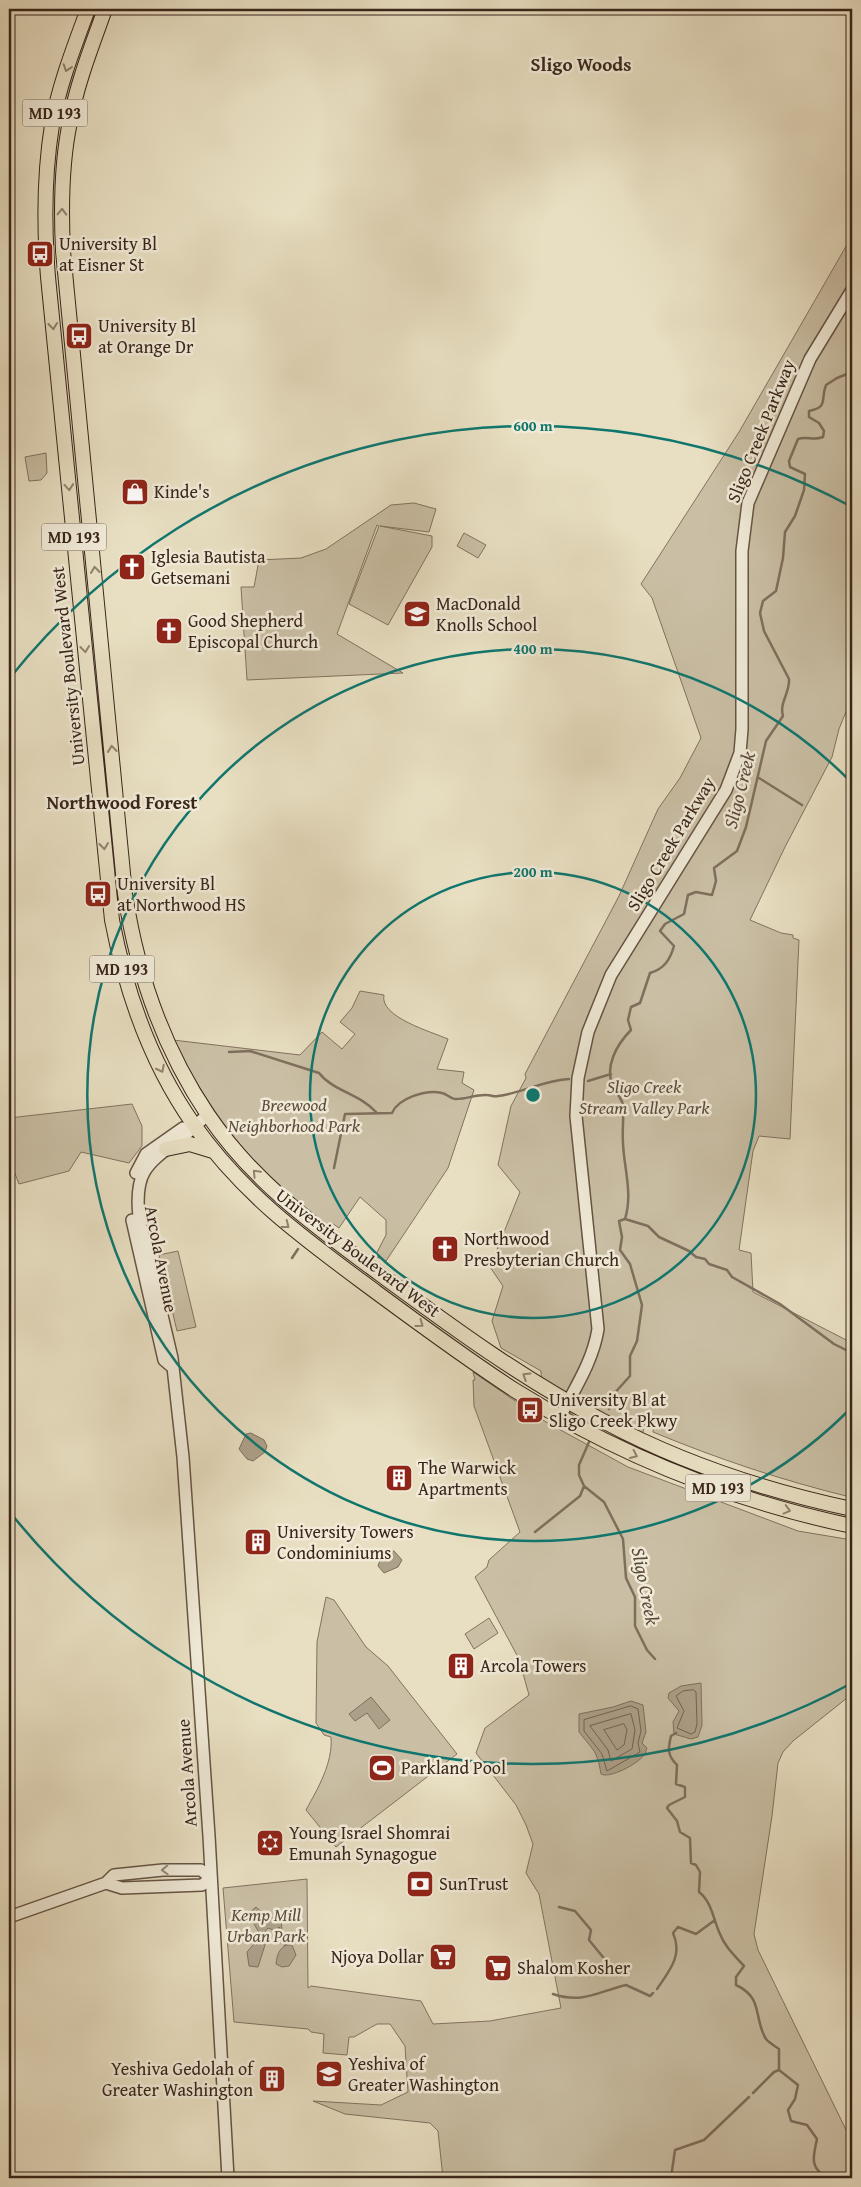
<svg xmlns="http://www.w3.org/2000/svg" width="861" height="2187" viewBox="0 0 861 2187" font-family="'Gentium Book Plus',serif">
<rect width="100%" height="100%" fill="#e8dfc2"/>
<filter id="stains"><feTurbulence type="fractalNoise" baseFrequency=".004" numOctaves="4"/><feColorMatrix values="0 0 0 0 .2 0 0 0 0 .09 0 0 0 0 .02 0 0 0 .5 -.17"/></filter>
<radialGradient id="worn" r=".72"><stop offset=".6" stop-color="#630" stop-opacity="0"/><stop offset="1" stop-color="#630" stop-opacity=".3"/></radialGradient>
<!-- green -->
<path fill="#cabfa5" stroke="#827260" d="M852,236V697L839,729L832,757L785,847L750,920L781,933L793,935V938L799,940L790,1139L759,1136L753,1151L739,1250L751,1253L753,1292L852,1343V1497H850C781,1480 718,1459 653,1432L654,1422L646,1419L642,1436L649,1468L621,1452L542,1393L541,1371L501,1348L492,1321L503,1286L490,1267L520,1192L498,1165L511,1106L526,1078L525,1074L619,896L658,809L680,778L701,738L652,598L641,584L739,432Z
M46,453L47,473L41,480L29,481L25,457Z
M414,503L436,509L429,532L380,526L432,536V547L388,625L349,604L379,526L377,525L337,634L403,673L247,680L241,587H254L259,560L301,558L326,549L391,505Z
M464,533L486,545L478,558L457,546Z
M360,991L384,995C379,1017 432,1032 448,1039L437,1069L464,1072L462,1083L474,1090L448,1168L386,1261L375,1256L386,1235V1220L360,1197L339,1228L332,1223L330,1229C256,1172 216,1123 173,1040L300,1055L322,1032L342,1049L355,1034L340,1022L352,1008Z
M132,1104L142,1126V1146L129,1163L81,1152L69,1171L19,1184L9,1158V1118Z
M178,1251L196,1327L177,1331L159,1255Z
M473,1372L546,1422L628,1467L798,1531L852,1540V1694L793,1741L783,1752L778,1763L772,1816L754,1934L758,1950L852,2142V2178H443L438,2131L430,2123L345,2114L313,2101L381,2105L408,2092L405,2046L390,2024H377L354,2037H349L347,2055L323,2053L324,2034L311,2032L308,2029L234,2022L223,1888L307,1879L308,1988L311,1986L421,2001L433,2024L490,2021L561,2008L539,1894L526,1873L533,1844L526,1825L516,1805L476,1753L485,1728L529,1695L519,1659L475,1577L487,1567L489,1560L520,1532L474,1406L473,1380H475Z
M326,1597L334,1600L366,1647L388,1666L457,1754L336,1847L306,1810C318,1788 333,1763 331,1737L324,1735L316,1723L317,1642Z
M489,1618L498,1633L474,1649L465,1634Z"/>
<!-- water -->
<path fill="#aca089" stroke="#7e6f5d" d="M251,1433L264,1440L267,1446L265,1452L253,1461L247,1459L239,1449L246,1434Z
M386,1550L394,1551L402,1560L398,1567L384,1573L378,1566L382,1554Z
M701,1683L702,1725L698,1737L691,1739L674,1734L673,1722L679,1711L668,1698L669,1693L681,1686Z
M371,1697L390,1720L379,1729L367,1713L355,1721L349,1714Z
M631,1701L643,1705L646,1732L642,1743L647,1748C646,1750 646,1753 644,1755C638,1764 609,1779 601,1774C597,1750 593,1750 579,1732V1714L613,1707Z
M256,1907L267,1917L281,1920L282,1930L278,1932L268,1928L263,1934H260L248,1914Z
M260,1937L266,1942L258,1967L249,1966L247,1952Z
M286,1945H292L296,1955L289,1966L282,1967L276,1964C277,1955 279,1949 286,1945Z"/>
<g fill="none" stroke-linecap="round" stroke-linejoin="round">
<!-- shore -->
<path stroke="#726252" stroke-width="1" d="M694,1690L696,1692L697,1724L695,1732L691,1734L677,1728L684,1711L676,1696L683,1691Z
M631,1706L638,1709L641,1731L638,1743L640,1752L607,1771L602,1754L584,1731V1720Z
M631,1714L635,1730L632,1749L611,1761L608,1750L590,1726Z
M624,1724L627,1730L624,1745L617,1750L604,1730Z"/>
<!-- stream -->
<path stroke="#7e6f5d" stroke-width="2.5" d="M759,778L802,805
M229,1052L250,1051L319,1073C333,1091 360,1094 376,1112
M588,1081L611,1074
M334,1168L345,1114L392,1113C398,1098 427,1089 442,1093C447,1094 451,1099 456,1099C467,1099 477,1094 487,1095C491,1095 494,1097 498,1096C523,1093 544,1080 569,1079
M625,1219L648,1226L659,1237L689,1251L696,1257L705,1259L709,1264L727,1270L732,1277L780,1304L834,1344L852,1353
M292,1258L298,1249
M609,1409L611,1397L630,1376V1356L637,1341L642,1305L630,1264L620,1250L622,1237L619,1221L625,1219C633,1193 624,1169 623,1143C622,1130 624,1117 623,1105C622,1099 617,1094 614,1088C603,1068 617,1044 631,1030L628,1020L631,1007L640,1003L650,973C664,969 670,960 674,946L660,931L665,924L684,914L688,895L696,892L712,895L716,881L714,868L737,851L746,827L766,741L783,716C779,703 790,693 789,679L764,631L760,613L763,601L776,591L783,558L785,532L795,516L804,490L805,474L790,467L789,461L798,439C807,436 814,441 823,437L824,431L819,423L809,417V411C829,407 820,400 826,385L837,378L852,372
M599,1428V1427
M589,1442L579,1465V1475L584,1486L604,1502L623,1539L626,1578L635,1597V1626L647,1650L655,1659
M535,1532L580,1496L584,1486
M676,1733L671,1736C668,1749 667,1755 677,1765L676,1784L685,1787V1797L669,1805L667,1808L677,1821L680,1832L690,1838L691,1863L696,1865L700,1872L699,1892C712,1902 713,1919 720,1934C725,1947 735,1956 744,1966L736,1977V1985C764,1998 753,2018 766,2039C769,2043 775,2046 779,2049V2070L798,2085L795,2099L788,2110L791,2121L807,2125L817,2139C813,2157 809,2169 829,2178
M559,1907L575,1911L591,1930L589,1940L607,1962
M279,1928L285,1945
M657,1989C670,1970 683,1955 673,1933L678,1927L696,1934L715,1920
M553,1994C583,2004 597,1992 626,1985L650,1996L653,1993
M753,2093L774,2072L779,2070
M671,2178L675,2150L704,2140L749,2097
M846,2178H850"/>
<!-- tertiary casing -->
<g stroke="#655444" stroke-width="14">
<path id="tertiary" d="M208,1115C198,1122 191,1131 181,1138C147,1164 134,1171 139,1217L172,1358L183,1457L209,1836L228,2178
M136,1173L146,1154L183,1128
M132,1220L164,1360L171,1366
M560,1417C575,1388 593,1361 598,1329L576,1116L578,1078L588,1032L611,975L726,790L740,753L742,729V551L748,503L810,359L852,290
M9,1917L106,1883L114,1875L163,1870H201L211,1878L202,1885L122,1888L106,1883"/>
</g>
<!-- primary casing -->
<g stroke="#39251a" stroke-width="16">
<path id="primary" d="M88,9C74,47 59,85 52,125C44,175 44,227 48,277L112,920C126,993 151,1064 194,1125C245,1197 306,1240 376,1292C422,1326 468,1360 516,1391C619,1455 733,1501 852,1526
M105,9C92,46 77,83 70,122C61,164 61,209 63,251L125,894C137,973 163,1048 208,1115C252,1180 311,1223 373,1269C448,1324 522,1379 605,1422C682,1463 767,1491 852,1509
M166,1149L190,1144L213,1151"/>
</g>
<!-- tertiary -->
<use href="#tertiary" stroke="#f0ead7" stroke-width="11"/>
<!-- primary -->
<use href="#primary" stroke="#e8dfc2" stroke-width="14"/>
</g>
<!-- one-way arrows -->
<defs><path id="oneway-chevron" d="M-2-3.5L2.5 0L-2 3.5" fill="none" stroke-width="1.6" stroke-linecap="round" stroke-linejoin="round" transform="scale(1.25)"/></defs>
<g stroke="#90826e">
<use href="#oneway-chevron" transform="translate(67 68) rotate(109)"/>
<use href="#oneway-chevron" transform="translate(62 212) rotate(-88)"/>
<use href="#oneway-chevron" transform="translate(53 326) rotate(84)"/>
<use href="#oneway-chevron" transform="translate(69 487) rotate(85)"/>
<use href="#oneway-chevron" transform="translate(95 570) rotate(-96)"/>
<use href="#oneway-chevron" transform="translate(85 649) rotate(84)"/>
<use href="#oneway-chevron" transform="translate(112 749) rotate(-96)"/>
<use href="#oneway-chevron" transform="translate(104 846) rotate(84)"/>
<use href="#oneway-chevron" transform="translate(161 1069) rotate(63)"/>
<use href="#oneway-chevron" transform="translate(256 1173) rotate(-134)"/>
<use href="#oneway-chevron" transform="translate(286 1225) rotate(38)"/>
<use href="#oneway-chevron" transform="translate(420 1324) rotate(36)"/>
<use href="#oneway-chevron" transform="translate(526 1376) rotate(-148)"/>
<use href="#oneway-chevron" transform="translate(634 1455) rotate(25)"/>
<use href="#oneway-chevron" transform="translate(787 1510) rotate(15)"/>
</g>
<use stroke="#948878" href="#oneway-chevron" transform="translate(165 1870) rotate(178)"/>
<!-- distance rings -->
<g fill="none" stroke="#0f766e" stroke-width="2.5">
<circle cx="533" cy="1095" r="223"/>
<path d="M851 1408A446 446 0 1 1 851 782"/>
<path d="M852 1683A669 669 0 0 1 9 1511M9 679A669 669 0 0 1 852 507"/>
</g>
<!-- icons -->
<defs>
<g id="bus-square" transform="scale(1.4375)"><rect x="-9" y="-9" width="18" height="18" rx="4" fill="#8f2418" stroke="#f0ead7"/><path d="M-5-6H5V4H4V6H2V4H-2V6H-4V4H-5ZM-3.5-4V0h7V-4ZM-3.5 1.2v1.5H-2V1.2ZM2 1.2v1.5H3.5V1.2Z" fill="#fff"/></g>
<g id="shop-square" transform="scale(1.4375)"><rect x="-9" y="-9" width="18" height="18" rx="4" fill="#8f2418" stroke="#f0ead7"/><path d="M-5-2.5h2.3a2.7 3.5 0 0 1 5.4 0H5L5.5 6h-11ZM-1.5-2.5h3a1.5 2.3 0 0 0-3 0Z" fill="#fff"/></g>
<g id="church-square" transform="scale(1.4375)"><rect x="-9" y="-9" width="18" height="18" rx="4" fill="#8f2418" stroke="#f0ead7"/><path d="M-1.2-6h2.4v3.5h3.3v2.4h-3.3V6h-2.4V-.1h-3.3v-2.4h3.3Z" fill="#fff"/></g>
<g id="school-square" transform="scale(1.4375)"><rect x="-9" y="-9" width="18" height="18" rx="4" fill="#8f2418" stroke="#f0ead7"/><path d="M0-5L7-2L0 1L-7-2ZM-4 1L0 2.5L4 1V4Q0 6-4 4Z" fill="#fff"/></g>
<g id="building-square" transform="scale(1.4375)"><rect x="-9" y="-9" width="18" height="18" rx="4" fill="#8f2418" stroke="#f0ead7"/><path d="M-4-6H4V6H1V3H-1V6H-4ZM-2.5-4.3h1.7v1.8h-1.7ZM.8-4.3h1.7v1.8H.8ZM-2.5-1h1.7V.8h-1.7ZM.8-1h1.7V.8H.8Z" fill="#fff"/></g>
<g id="stadium-square" transform="scale(1.4375)"><rect x="-9" y="-9" width="18" height="18" rx="4" fill="#8f2418" stroke="#f0ead7"/><path d="M0-5a6.5 5 0 1 0 0 10a6.5 5 0 1 0 0-10ZM-3.5-1.8h7v3.6h-7Z" fill="#fff"/></g>
<g id="synagogue-square" transform="scale(1.4375)"><rect x="-9" y="-9" width="18" height="18" rx="4" fill="#8f2418" stroke="#f0ead7"/><path d="M0-6.5L5.6 3.2H-5.6ZM0 6.5L5.6-3.2H-5.6Z" fill="#fff"/></g>
<g id="bank-square" transform="scale(1.4375)"><rect x="-9" y="-9" width="18" height="18" rx="4" fill="#8f2418" stroke="#f0ead7"/><path d="M-6-4H6V4H-6ZM0-2.3a2.3 2.3 0 1 0 0 4.6a2.3 2.3 0 1 0 0-4.6Z" fill="#fff"/></g>
<g id="supermarket-square" transform="scale(1.4375)"><rect x="-9" y="-9" width="18" height="18" rx="4" fill="#8f2418" stroke="#f0ead7"/><path d="M-6-5.5h2.5l.6 2H6L4.5 2H-2.5L-4.4-4H-6ZM-1.5 3.2a1.3 1.3 0 1 0 .1 0ZM3 3.2a1.3 1.3 0 1 0 .1 0Z" fill="#fff"/></g>
</defs>
<g fill-rule="evenodd">
<use href="#bus-square" x="40" y="254"/>
<use href="#bus-square" x="79" y="336"/>
<use href="#shop-square" x="135" y="492"/>
<use href="#church-square" x="132" y="567"/>
<use href="#school-square" x="417" y="614"/>
<use href="#church-square" x="169" y="631"/>
<use href="#bus-square" x="98" y="894"/>
<use href="#church-square" x="445" y="1249"/>
<use href="#bus-square" x="530" y="1410"/>
<use href="#building-square" x="399" y="1478"/>
<use href="#building-square" x="258" y="1542"/>
<use href="#building-square" x="461" y="1666"/>
<use href="#stadium-square" x="382" y="1768"/>
<use href="#synagogue-square" x="270" y="1843"/>
<use href="#bank-square" x="420" y="1884"/>
<use href="#supermarket-square" x="443" y="1957"/>
<use href="#supermarket-square" x="498" y="1968"/>
<use href="#school-square" x="329" y="2074"/>
<use href="#building-square" x="272" y="2079"/>
</g>
<g text-anchor="middle" stroke-width="5" stroke-linejoin="round" paint-order="stroke">
<!-- shield labels -->
<g fill="#f0ead7" stroke="#706053" stroke-width="1">
<rect x="22.5" y="99.5" width="65" height="27" rx="4"/>
<rect x="41.5" y="523.5" width="65" height="27" rx="4"/>
<rect x="89.5" y="955.5" width="65" height="27" rx="4"/>
<rect x="685.5" y="1474.5" width="65" height="27" rx="4"/>
</g>
<g font-size="16" font-weight="bold" fill="#39251a">
<text x="55" y="119">MD 193</text>
<text x="74" y="543">MD 193</text>
<text x="122" y="975">MD 193</text>
<text x="718" y="1494">MD 193</text>
</g>
<!-- poi labels -->
<g font-size="18" fill="#39251a" stroke="#f0ead7" text-anchor="start">
<text x="59" y="250">University Bl<tspan x="59" dy="21">at Eisner St</tspan></text>
<text x="98" y="332">University Bl<tspan x="98" dy="21">at Orange Dr</tspan></text>
<text x="154" y="498">Kinde's</text>
<text x="151" y="563">Iglesia Bautista<tspan x="151" dy="21">Getsemani</tspan></text>
<text x="436" y="610">MacDonald<tspan x="436" dy="21">Knolls School</tspan></text>
<text x="188" y="627">Good Shepherd<tspan x="188" dy="21">Episcopal Church</tspan></text>
<text x="117" y="890">University Bl<tspan x="117" dy="21">at Northwood HS</tspan></text>
<text x="464" y="1245">Northwood<tspan x="464" dy="21">Presbyterian Church</tspan></text>
<text x="549" y="1406">University Bl at<tspan x="549" dy="21">Sligo Creek Pkwy</tspan></text>
<text x="418" y="1474">The Warwick<tspan x="418" dy="21">Apartments</tspan></text>
<text x="277" y="1538">University Towers<tspan x="277" dy="21">Condominiums</tspan></text>
<text x="480" y="1672">Arcola Towers</text>
<text x="401" y="1774">Parkland Pool</text>
<text x="289" y="1839">Young Israel Shomrai<tspan x="289" dy="21">Emunah Synagogue</tspan></text>
<text x="439" y="1890">SunTrust</text>
<text x="424" y="1963" text-anchor="end">Njoya Dollar</text>
<text x="517" y="1974">Shalom Kosher</text>
<text x="348" y="2070">Yeshiva of<tspan x="348" dy="21">Greater Washington</tspan></text>
<text x="253" y="2075" text-anchor="end">Yeshiva Gedolah of<tspan x="253" dy="21">Greater Washington</tspan></text>
</g>
<!-- street labels -->
<g font-size="18" fill="#39251a" stroke="#f0ead7">
<text transform="translate(761 431) rotate(-68)" y="6">Sligo Creek Parkway</text>
<text transform="translate(68 666) rotate(-96)" y="6">University Boulevard West</text>
<text transform="translate(671 844) rotate(-59)" y="6">Sligo Creek Parkway</text>
<text transform="translate(358 1253) rotate(37)" y="6">University Boulevard West</text>
<text transform="translate(161 1259) rotate(79)" y="6">Arcola Avenue</text>
<text transform="translate(187 1773) rotate(-94)" y="6">Arcola Avenue</text>
</g>
<!-- park labels -->
<g font-size="18" font-style="italic" fill="#5d4c3d" stroke="#f0ead7">
<text x="644" y="1093">Sligo Creek<tspan x="644" dy="21">Stream Valley Park</tspan></text>
<text x="294" y="1111">Breewood<tspan x="294" dy="21">Neighborhood Park</tspan></text>
<text x="266" y="1921">Kemp Mill<tspan x="266" dy="21">Urban Park</tspan></text>
</g>
<!-- neighbourhood labels -->
<g font-size="19" font-weight="bold" fill="#39251a" stroke="#f0ead7">
<text x="581" y="71">Sligo Woods</text>
<text x="122" y="809">Northwood Forest</text>
</g>
<!-- water labels -->
<g font-size="19" font-style="italic" fill="#5c4a3b" stroke="#f0ead7">
<text transform="translate(739 790) rotate(-76)" y="7">Sligo Creek</text>
<text transform="translate(646 1586) rotate(79)" y="7">Sligo Creek</text>
</g>
</g>
<circle cx="533" cy="1095" r="8" fill="#0f766e" stroke="#f0ead7" stroke-width="2.5"/>
<g font-size="15" text-anchor="middle" font-weight="bold" fill="#0f766e" stroke="#f0ead7" stroke-width="5" stroke-linejoin="round" paint-order="stroke">
<text x="533" y="431">600 m</text>
<text x="533" y="654">400 m</text>
<text x="533" y="877">200 m</text>
</g>
<!-- margin -->
<rect width="861" height="2187" fill="none" stroke="#e8dfc2" stroke-width="30"/>
<rect x="10" y="10" width="841" height="2167" fill="none" stroke="#39251a" stroke-width="2.5"/>
<rect x="15" y="15" width="831" height="2157" fill="none" stroke="#39251a"/>
<rect width="100%" height="100%" filter="url(#stains)"/>
<rect width="100%" height="100%" fill="url(#worn)"/>
</svg>
